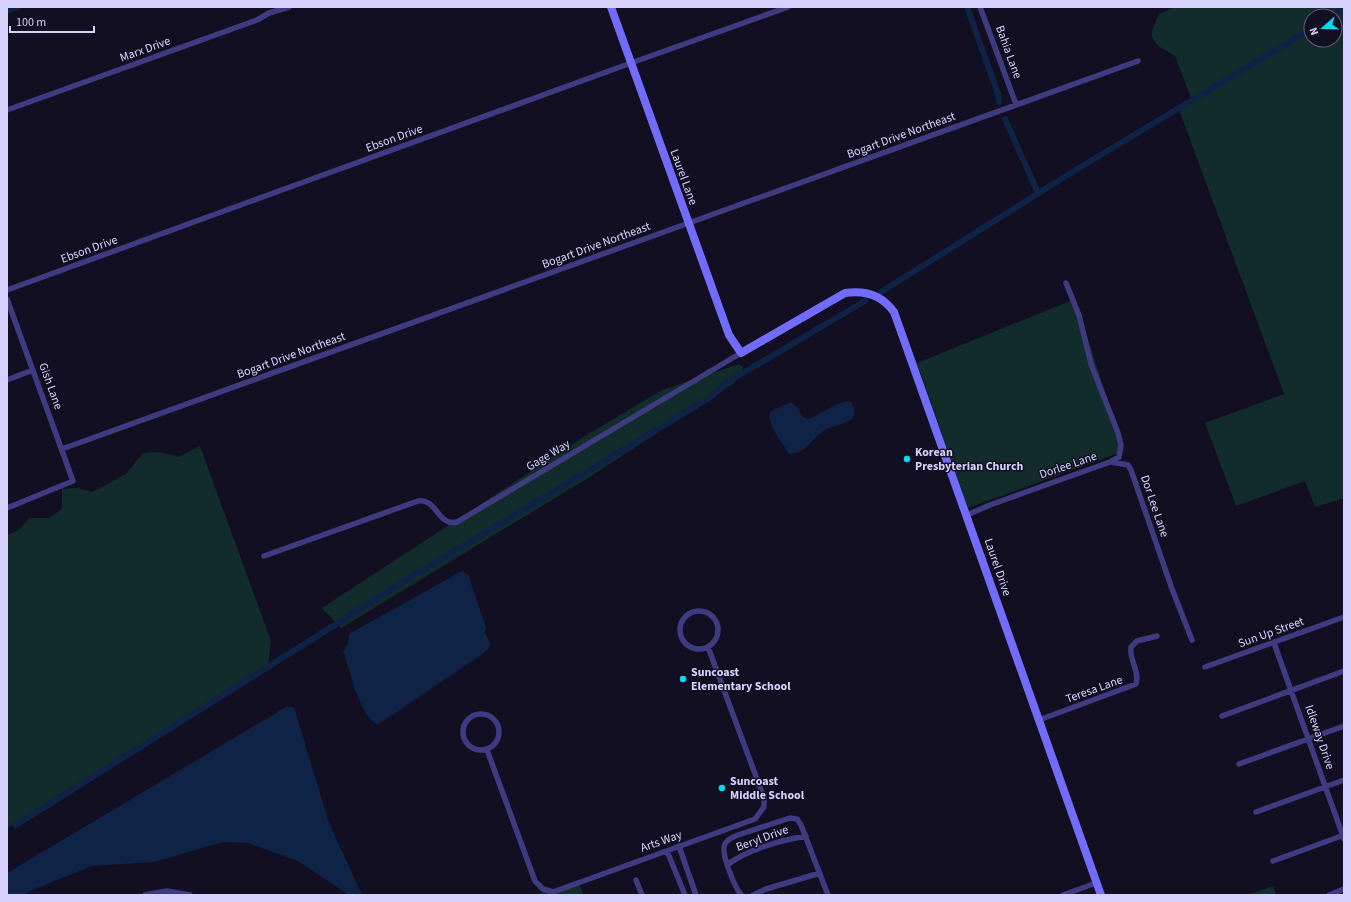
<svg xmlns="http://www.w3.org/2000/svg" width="1351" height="902" viewBox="0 0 1351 902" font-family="'Source Sans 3',sans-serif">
<rect width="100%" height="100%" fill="#120f23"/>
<!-- green -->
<path fill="#122c2c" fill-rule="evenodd" d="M1174,7H1344V499H1342L1315,507L1305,481L1236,506L1205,423L1284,394L1178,107L1191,98L1175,56L1158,46L1152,37V30L1159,14ZM1311,16H1335V40H1311Z
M1075,299L1124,451L968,508L917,363Z
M739,364L743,367L742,374L734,383L588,478L341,628L322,608L585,436L662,390Z
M200,446L271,641L268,666L7,828V535L19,530L29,518H49L62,509V489L78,488L92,492L126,474L143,453L159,452L179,457Z
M578,880L583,895H536Z
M1273,886L1276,895H1248Z"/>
<!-- water -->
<path fill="#0f2346" d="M848,401L852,403L855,412L852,419C843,425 831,426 822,432C809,441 807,453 789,454C783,443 765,423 771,411L791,402L798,408L802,417L810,419L835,405Z
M462,571L468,575L484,621L486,628L485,632L491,645L484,653L377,725C358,713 351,672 343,651L348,643L349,634Z
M286,707H294L329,823L362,895H349L298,861L248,843L223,842L154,862L92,866L30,891L25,895H7V873Z"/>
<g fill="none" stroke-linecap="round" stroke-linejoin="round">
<!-- canal -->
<path stroke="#0f2346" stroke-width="6" d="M967,7L998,94L999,102
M7,11L18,7
M1332,16L1344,8
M1005,119L1038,193
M881,292L1074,171L1311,29
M16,825L408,579L711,397L726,383L865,301"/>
<!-- street -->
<path stroke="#3f3b80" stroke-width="5.5" d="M980,7L1016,104
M7,110L257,20L269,13L289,7
M7,290L631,63L788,7
M7,299L73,481L7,508
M7,380L33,370
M62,449L1138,61
M1111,462L1128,465L1131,470L1172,589L1192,640
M967,515L990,505L1110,462L1119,457L1121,445L1118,433L1091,364L1079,315L1066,283
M264,556L418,501C437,498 438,527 457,522L741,353
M680 630a19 19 0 1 1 38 0a19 19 0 1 1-38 0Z
M1274,643L1344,839
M1205,667L1344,617
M463 732a18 18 0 1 1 36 0a18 18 0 1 1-36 0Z
M1222,716L1344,671
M1039,720L1136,684C1140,671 1129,660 1131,647L1137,641L1157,636
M487,750L535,881L543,889L553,892L755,819L764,807V798L708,647
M1239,764L1344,726
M1256,812L1344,780
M679,846L696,895
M667,851L685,895
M1273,861L1344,835
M727,865C747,850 781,840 806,836
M636,880L642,895
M145,895L167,891L190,895
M741,895C735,887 720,853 725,844C727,839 733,837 738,835L790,818L797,819L801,825L828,895
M753,895L766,889L820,873
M1063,895L1096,883
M1329,895L1344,889"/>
<!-- secondary -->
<path stroke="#726cfa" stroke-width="8" d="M611,7L729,335L741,353L845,293C865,290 882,295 894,312L1101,895"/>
</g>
<!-- markers -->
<g fill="#08d7f3" stroke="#120f23" stroke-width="1.5">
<circle cx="907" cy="459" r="4"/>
<circle cx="683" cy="679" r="4"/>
<circle cx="722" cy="788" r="4"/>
</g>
<g text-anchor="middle" stroke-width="3" stroke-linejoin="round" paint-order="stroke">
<!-- street labels -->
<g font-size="12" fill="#d7d2fd" stroke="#120f23">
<text transform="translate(145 49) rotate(-20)" y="4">Marx Drive</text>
<text transform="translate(1009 52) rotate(70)" y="4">Bahia Lane</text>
<text transform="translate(901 135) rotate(-20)" y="4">Bogart Drive Northeast</text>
<text transform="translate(394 138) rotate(-20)" y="4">Ebson Drive</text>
<text transform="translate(684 177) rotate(70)" y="4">Laurel Lane</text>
<text transform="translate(596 245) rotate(-20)" y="4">Bogart Drive Northeast</text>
<text transform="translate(89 249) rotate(-20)" y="4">Ebson Drive</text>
<text transform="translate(291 355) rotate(-20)" y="4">Bogart Drive Northeast</text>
<text transform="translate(51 386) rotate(70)" y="4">Gish Lane</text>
<text transform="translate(548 455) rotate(-31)" y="4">Gage Way</text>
<text transform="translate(1068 465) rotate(-19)" y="4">Dorlee Lane</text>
<text transform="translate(1155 506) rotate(71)" y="4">Dor Lee Lane</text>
<text transform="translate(998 567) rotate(71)" y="4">Laurel Drive</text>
<text transform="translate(1271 632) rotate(-20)" y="4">Sun Up Street</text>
<text transform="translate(1094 689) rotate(-20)" y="4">Teresa Lane</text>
<text transform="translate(1320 737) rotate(71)" y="4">Idleway Drive</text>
<text transform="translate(762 838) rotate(-20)" y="4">Beryl Drive</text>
<text transform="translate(661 841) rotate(-19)" y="4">Arts Way</text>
</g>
<!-- poi labels -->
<g font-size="12" font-weight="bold" fill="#d7d2fd" stroke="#120f23" text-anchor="start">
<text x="915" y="456">Korean<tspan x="915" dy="14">Presbyterian Church</tspan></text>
<text x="691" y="676">Suncoast<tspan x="691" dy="14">Elementary School</tspan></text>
<text x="730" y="785">Suncoast<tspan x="730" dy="14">Middle School</tspan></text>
</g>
</g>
<!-- border -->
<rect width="1351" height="902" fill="none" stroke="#d7d2fd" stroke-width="16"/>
<!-- north arrow -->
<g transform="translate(1323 28) rotate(250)"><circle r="19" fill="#120f23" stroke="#615d7a"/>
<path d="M0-3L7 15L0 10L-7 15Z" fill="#08d7f3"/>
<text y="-6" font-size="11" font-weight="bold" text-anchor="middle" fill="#d7d2fd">N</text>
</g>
<!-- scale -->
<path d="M10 26v6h84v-6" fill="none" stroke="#d7d2fd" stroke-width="2"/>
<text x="16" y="26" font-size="12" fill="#d7d2fd" stroke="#120f23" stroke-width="3" paint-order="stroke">100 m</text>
</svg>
